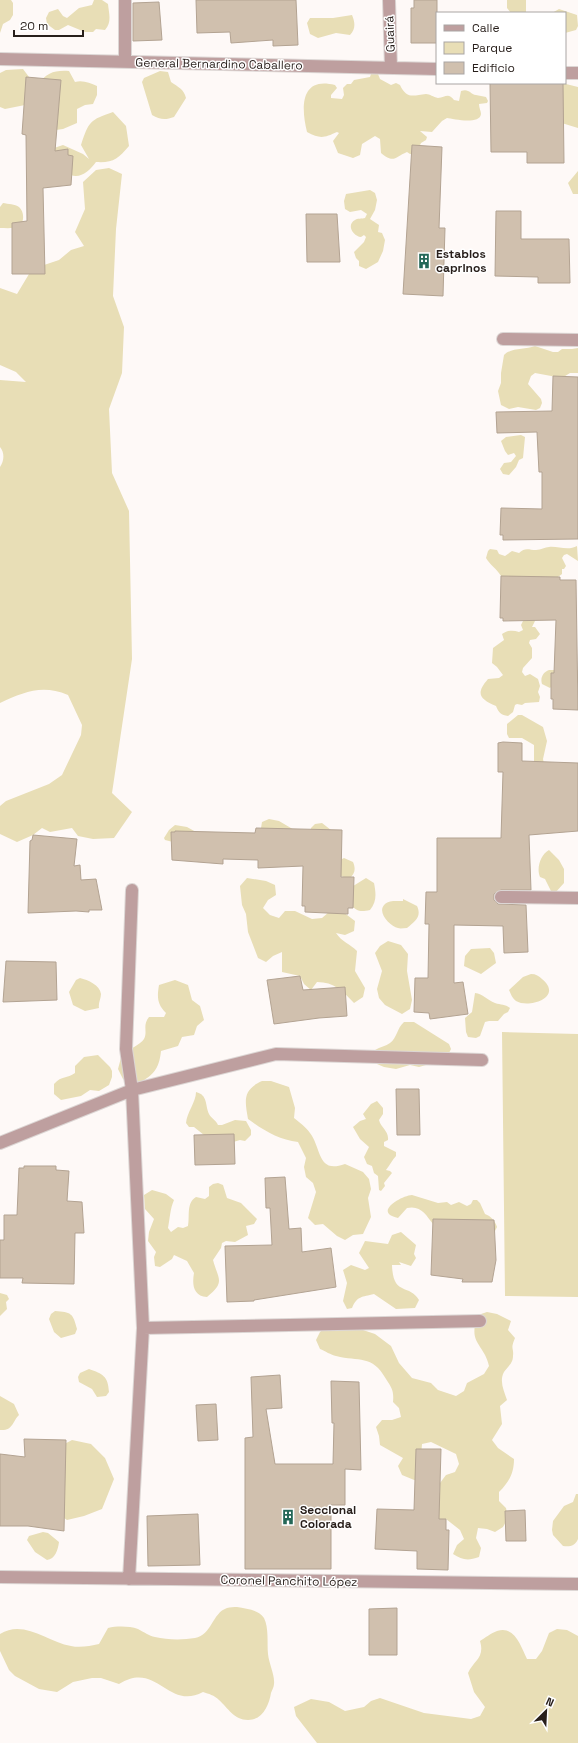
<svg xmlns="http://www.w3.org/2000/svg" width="578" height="1743" viewBox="0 0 578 1743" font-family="'Space Grotesk',sans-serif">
<rect width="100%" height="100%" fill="#fef9f7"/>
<!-- green -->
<path fill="#e8deb6" d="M0,0H11L13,3V15L10,20L3,24L0,33Z
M94,0H102L108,4C109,14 112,22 105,30L96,29L93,32H85L68,25L59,30H55L47,24L46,18L49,12L58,9L63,16L67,18L79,8L92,5Z
M507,0H526V13H511L507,8Z
M559,9L577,15L578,26L576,30L565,33V13H552Z
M352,15C355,22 356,29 350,35L336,33L318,38L310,34L307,23L310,18H333Z
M23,69L29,77L30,81L38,84C47,73 54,70 69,71L75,82C83,80 90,83 97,86V95L93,104L85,105L77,109V123L63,129L56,130L30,104L5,109L0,107V73L6,70Z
M160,71L168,72L171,82C178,87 184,89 186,98L174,117C166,120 160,120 152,115L142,82L144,78Z
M371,74H378L380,79L391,85L396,83L400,85C407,100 414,95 426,94C430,94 433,97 438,98C445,98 448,92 454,100L459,101L461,91C469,88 470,94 476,95C479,96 483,96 486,97L488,101L487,103L479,104C479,108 481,111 481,114C480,125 453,119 447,118L442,121L432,132L420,131L427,137L426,140L421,143L416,154H410L407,152C395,157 394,164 381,153L380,139L375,136L362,144L360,155L353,158L338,153L333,141L339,133L337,132C324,138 320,139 307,132C301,108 300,76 335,85L337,88L331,95V98L342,99L344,95L343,88L347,84H351L354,80L370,77Z
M565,81L566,84L578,87V128L542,117L556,83H565Z
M113,112L126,126L129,146C118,159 113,163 96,162C88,173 77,182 64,171C59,167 55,156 51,149L63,145L83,154L89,159L81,145C89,121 90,120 113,112Z
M109,168L122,174L116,229L113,296L124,327L122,373L109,409L112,473L129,511L132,659L112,793L132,812L114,838L93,839L78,836L72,828L50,832L42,828L33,835L17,842L0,834V806L6,801L49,784L62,775L81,735L82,725L68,695C42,684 24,692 0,703V467C4,461 5,453 0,447V380L26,382L16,372L0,365V288L17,294L32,269L59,260L71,250L84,246L75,232L85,209L83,182L96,170Z
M578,171V194H573L568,183Z
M370,190L375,193L377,200L375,210L370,219L379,225L378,232L382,233L385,240L383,251L378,262L366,269L359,266V261L356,258L354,252L364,242L366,237L364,235L361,237C353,236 346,225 355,220C357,218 362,219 365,218L367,214L361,210L350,212L345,209L344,201L346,194Z
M3,203C8,204 15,204 19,207C24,211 25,222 19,226C14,229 6,228 0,228V207Z
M535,346L553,352H558L562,349H572L578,348V373H570L562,378L535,373L531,376L528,384L541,399L542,403L540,408L536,410L518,407L509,409L501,405L498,391L501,383V373L504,355C512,347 525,350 535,346Z
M521,435L525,437L523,458L519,460L516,467L509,475L503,474L500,469L504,463L511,462L516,456L514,453L508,455L505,451L501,441L506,437Z
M577,546L578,561L567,554L564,555L562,558L566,566L564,569H562V574L551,582H543L531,576L523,584L501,576C497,569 490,565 486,558L488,551L490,549L497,550L499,554L505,556L512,551L519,553C525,547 529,550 536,550C541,550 545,547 549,547C558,546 568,551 577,546Z
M526,615L535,617V621L532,627H535L540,634L536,639L530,640L529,643L532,648V658L523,668L522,672L525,676L530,674L538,679L540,686L538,692L540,697L539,702L525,703L522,705L517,704L515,705L513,712L508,716C501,715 499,713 496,706C480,699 475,694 488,679L499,678L503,675L497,667L492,663L493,648L504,640L502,634C508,630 513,630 519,632L523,630L521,625Z
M549,670H578V683L557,681L550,688L542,684C540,678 543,672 549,670Z
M518,715H522L543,727L547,741L543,759L544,764L534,763V745L522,738H509L507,734V724Z
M269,819L279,821L296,831L260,834L262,822Z
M322,823L331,830L332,833L310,834L311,828L315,824Z
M175,825L187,827L196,832L173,842L165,840L164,838L169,830Z
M549,850L559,860L564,869V883L555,893L551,891L545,879L540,877C536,868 541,854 549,850Z
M344,858L353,862C356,869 355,874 349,879L341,876L340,860Z
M247,878L266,881L275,885L276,895L268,900L263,908L270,915L279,918L285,911H295L312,919L322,918L329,912L339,909L355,921L354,931L345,935L336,933C342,942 350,944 357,951L355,971L365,988L363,997L354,1003C343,991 334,982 317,982L311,990L304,984L300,976L282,972V952L273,956L266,962L258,958L248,932L246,914L242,905L240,886Z
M366,878L374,883C376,893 377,902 370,910C361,912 357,912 350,904V888Z
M403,899L417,906C422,917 415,921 407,928C404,928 400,929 398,928C390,926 376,912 385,904C389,900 397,901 403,901Z
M388,941L401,945L408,954L407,971L412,1000L410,1009L402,1014L385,1005L379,998L377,989L382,971L375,953L380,946Z
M490,948L494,953L496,963L481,974L464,966L465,956L471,949Z
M531,974C536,974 539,976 542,979C564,997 529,1009 516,1001C512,998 511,994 509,990L523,977Z
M80,978C88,980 100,985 101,994C101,999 98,1003 99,1008L85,1011L73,1005L69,992L76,980Z
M175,980L188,985L192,1000L200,1006L204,1020L197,1026L194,1035L182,1037L178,1046L161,1051C159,1070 153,1076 135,1085L123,1079L118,1069L122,1054C128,1050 140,1045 144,1039C148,1031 142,1026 149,1017H164L166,1013C157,1004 157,997 159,985Z
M475,993C483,994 487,1000 495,1003C501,1005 505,1004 510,1008L508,1012L504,1014L498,1021H489L485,1022L480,1036L476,1038L468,1037L466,1032L465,1018L472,1012Z
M404,1022H414L449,1044L451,1049L449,1053L433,1058L426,1065L419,1067L410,1065L396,1069L384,1067L377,1064L375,1050C380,1047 386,1046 390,1043C397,1038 397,1028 404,1022Z
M502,1032L578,1034V1297L505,1296Z
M98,1055L110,1067L112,1071V1077L109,1085L99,1091L90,1090L81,1096L61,1100L54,1094V1084C62,1075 67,1079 75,1073V1066L84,1057Z
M262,1081H271L289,1087L295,1108L294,1118C299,1122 306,1127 310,1133C322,1149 317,1174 345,1164L363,1172L369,1179L371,1189L368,1198L371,1217L363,1234L353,1235L345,1240L337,1236L323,1224L315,1225L308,1218L316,1192L313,1183L306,1177L304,1167L306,1158L298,1142C279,1140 263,1130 248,1119C245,1101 242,1090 262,1081Z
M196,1092C208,1095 205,1105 209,1114C211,1118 216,1120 218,1125H222L235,1120L246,1121L251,1130V1135L245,1141L240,1140L230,1143L209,1139L194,1127H189L186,1123C187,1112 196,1102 196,1092Z
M377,1101L383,1108V1114L379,1120C381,1128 389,1131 388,1140L384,1142V1146L396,1152V1156C392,1160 390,1165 386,1170L390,1171L392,1173L384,1183L385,1186L381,1191L379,1190L378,1176L374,1173L372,1166L367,1164L364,1157L369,1147L360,1139L353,1127L360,1121L366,1119L363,1114L371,1104Z
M218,1183L223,1185L227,1198L241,1203L257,1219L254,1224L246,1226L248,1235L235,1242L226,1241L222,1243L221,1248L213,1260C218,1279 226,1282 207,1297C193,1296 192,1284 194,1273L187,1261L174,1255L172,1259L160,1267L155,1266L154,1257L156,1252L148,1241L149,1232L154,1219L145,1209L144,1195L152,1190L166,1194L174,1200C170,1209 170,1218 168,1228L171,1232L178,1227L183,1228L188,1226C190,1216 186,1203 196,1197L205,1199L209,1196V1187L213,1184Z
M412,1195L438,1203L447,1202L451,1205L459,1202L467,1206L471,1204L473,1200H477L480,1203L485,1214C491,1216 495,1221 497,1227L493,1235L433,1224C426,1215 421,1205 407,1208L398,1218C373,1213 400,1196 412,1195Z
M401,1232L416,1245L414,1254L416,1258L411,1266L399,1262L401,1265H392C393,1297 409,1283 419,1300L415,1308L396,1309L374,1294C362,1297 357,1296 352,1308L347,1309L343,1301L347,1283L343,1270L351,1265L365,1270L369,1268L359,1253L365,1241L388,1244L392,1235Z
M0,1293L7,1295L9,1299L6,1302L7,1309L0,1316Z
M55,1311C71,1312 73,1313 77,1329L75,1334L61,1338L54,1332L49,1319L51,1314Z
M487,1312L497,1314L511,1321L508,1330L515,1338C510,1350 514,1347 513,1356C513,1364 507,1367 504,1372C499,1381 504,1391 507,1400L500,1406L502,1424L492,1440L498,1448L514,1459C514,1473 509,1482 499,1492V1501L506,1508L508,1518L503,1527L495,1532L487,1529L478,1528L476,1538L481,1548L479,1557C468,1561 462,1560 453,1554L457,1545L464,1539L460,1530L446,1519L437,1523L435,1500L440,1492V1483L446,1475L455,1472L459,1464L456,1454L431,1442L422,1444L419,1482L402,1475L398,1466L403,1458L380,1445L379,1436L376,1427L382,1420H392L401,1417L399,1408L393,1402C394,1391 392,1388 386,1379C372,1354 359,1362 336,1356C331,1355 325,1351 320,1349L316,1340L320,1332L327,1326L357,1328L375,1334L391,1346L399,1363L412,1378L431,1383L438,1390L456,1396L464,1391L467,1383L484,1374L489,1366C484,1343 467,1344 478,1315Z
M89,1369C103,1374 108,1376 109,1392L106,1396L97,1397L92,1389L79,1382L78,1377L80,1373Z
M0,1396L14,1404L19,1415C12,1422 13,1431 0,1430Z
M72,1440L91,1444L105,1458L114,1479L102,1509L84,1516L67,1520L54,1511L53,1450Z
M576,1494H578V1539C575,1546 570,1547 563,1546L553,1535L552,1530L553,1521L564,1506L573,1502Z
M43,1532L48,1533L59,1542C58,1550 55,1559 47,1560L35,1552L27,1540L29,1536Z
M237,1607C246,1609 258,1609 264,1618C269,1628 267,1643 268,1654C269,1664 275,1675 274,1684C274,1687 272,1690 271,1693C269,1705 263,1720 248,1720C234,1720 228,1708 219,1700C214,1695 209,1694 203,1692C168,1711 157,1660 119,1684L101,1678H92L73,1682L57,1692L39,1689L15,1676L9,1670L0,1651V1634C24,1619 47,1642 71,1646C80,1648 90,1646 99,1644L108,1628C117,1626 129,1626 138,1629C144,1632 149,1636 155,1637C167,1640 183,1640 195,1638C212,1635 212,1613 227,1608C230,1607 234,1607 237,1607Z
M557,1629L567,1630L578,1636V1743H317L296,1716L294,1707L311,1699L329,1702L345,1711L364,1707L371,1701L380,1698L424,1713L471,1719L480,1716L485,1707L474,1692L468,1673C474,1660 485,1658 480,1641C485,1638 491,1633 497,1631C515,1625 521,1647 527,1659H536L542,1651L549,1633Z"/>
<!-- building -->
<path fill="#d0c0ae" stroke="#b3a392" d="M196,0H296L298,45L273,46V40L231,43L230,32L197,33Z
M414,0H437V43H411V8H414Z
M159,2L162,40L133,41V3Z
M26,77L61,80L55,151L68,149V155L73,156L71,185L43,188L45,274H12V223L27,221L26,135L22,134Z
M490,83H563L564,163H527V152H491Z
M412,145L442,147L439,228H445L443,296L403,294Z
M496,211H521V239H569L570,283H538V277L495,276Z
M306,214H337L340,262H307Z
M553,376L578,377V539L503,540V535H500L501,508L542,509V472H539L537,432L497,433L496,412L552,411Z
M501,576L560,577V580H576L578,710L553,709V699H551V673H554L556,620L503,621V618H500Z
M503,742L522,743V761L578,763V831L529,835L531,890H501L494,894V900L498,904L526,905L528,952L504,953L503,926L454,925V983L463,982L468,1014L430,1019L429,1013L414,1012L415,978H428L429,924H425L426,892H437V838H501L503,772H498V743Z
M256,828L342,830L341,877H354L353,908H348V914L305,912V906H302L303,866L258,868V860L223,859V864L172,860L171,832H175V831L255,833Z
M33,835L77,839L74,866L80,865L81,880L96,879L102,910H89V912L76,911L28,913L30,841L32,840Z
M6,961L56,962L57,1000L3,1002Z
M300,976L303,990L345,987L347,1016L319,1018L274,1024L267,980Z
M396,1089H419L420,1135H397Z
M234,1134L235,1164L195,1165L194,1135Z
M24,1166H56V1170L69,1171L67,1201L82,1202L84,1233H75L74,1284L22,1283L23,1278H0V1240H4V1215H17L19,1168H24Z
M285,1177L289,1229L301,1228L302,1252L331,1248L336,1287L254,1300V1301L227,1302L225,1246L272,1245L270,1208H266L265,1178Z
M433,1219L494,1220L496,1260L492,1282H462L463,1279L431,1275Z
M280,1375L282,1408L266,1409L275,1464H333L334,1423H332L331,1381L359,1382L361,1470L345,1469V1505H331V1569H245V1438L253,1437L251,1377Z
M216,1404L218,1440L198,1441L196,1405Z
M24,1439L66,1440L64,1531L28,1526H0V1454L25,1457Z
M416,1449H441L439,1519H446V1530H449L448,1570L417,1569V1551L375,1549L377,1509L414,1510Z
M525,1510L526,1541H506L505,1511Z
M198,1514L200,1565L148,1566L147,1516Z
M397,1608V1655H369V1609Z"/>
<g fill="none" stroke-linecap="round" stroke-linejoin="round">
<!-- street casing -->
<g stroke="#dcd6d4" stroke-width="14">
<path id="street" d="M389,0L391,68
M0,59L437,69
M125,62V0
M565,73H578
M503,339L578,340
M501,897L578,898
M0,1143L132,1090L276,1054L482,1060
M143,1328L480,1321
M0,1577L578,1584
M129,1579L143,1328L132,1090L126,1049L132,890"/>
</g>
<!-- street -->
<use href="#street" stroke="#be9f9f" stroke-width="12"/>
</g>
<!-- icons -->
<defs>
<g id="building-bare" transform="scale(1.2)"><path d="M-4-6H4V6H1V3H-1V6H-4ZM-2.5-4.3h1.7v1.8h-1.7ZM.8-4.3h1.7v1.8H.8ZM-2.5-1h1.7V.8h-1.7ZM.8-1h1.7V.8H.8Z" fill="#246757" stroke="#fff" stroke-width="2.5" paint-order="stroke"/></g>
</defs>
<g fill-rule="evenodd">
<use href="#building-bare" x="424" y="261"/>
<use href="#building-bare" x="288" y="1517"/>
</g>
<g text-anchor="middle" stroke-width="3" stroke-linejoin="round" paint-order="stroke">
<!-- street labels -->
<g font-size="12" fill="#281f1b" stroke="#fff">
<text transform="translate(390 34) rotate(-92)" y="4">Guairá</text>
<text transform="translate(219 64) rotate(1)" y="4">General Bernardino Caballero</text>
<text transform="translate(289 1581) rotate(1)" y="4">Coronel Panchito López</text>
</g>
<!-- poi labels -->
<g font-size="12" font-weight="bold" fill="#281f1b" stroke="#fff" text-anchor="start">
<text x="436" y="258">Establos<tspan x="436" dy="14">caprinos</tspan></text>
<text x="300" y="1514">Seccional<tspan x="300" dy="14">Colorada</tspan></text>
</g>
</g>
<!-- legend -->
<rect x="436" y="12" width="130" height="72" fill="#ffffff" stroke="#a9a5a4"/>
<rect x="444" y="25" width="20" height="6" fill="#be9f9f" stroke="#a9a5a4"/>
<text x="472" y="32" font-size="12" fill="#281f1b">Calle</text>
<rect x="444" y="42" width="20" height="12" fill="#e8deb6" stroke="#a9a5a4"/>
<text x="472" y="52" font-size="12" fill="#281f1b">Parque</text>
<rect x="444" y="62" width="20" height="12" fill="#d0c0ae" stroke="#a9a5a4"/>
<text x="472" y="72" font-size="12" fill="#281f1b">Edificio</text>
<!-- north arrow -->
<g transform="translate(546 1711) rotate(24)" stroke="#ffffff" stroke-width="3" paint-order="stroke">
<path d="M0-3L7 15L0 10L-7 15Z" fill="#281f1b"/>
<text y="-6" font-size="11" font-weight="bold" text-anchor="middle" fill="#281f1b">N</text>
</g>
<!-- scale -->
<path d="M14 30v6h69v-6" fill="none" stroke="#281f1b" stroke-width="2"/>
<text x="20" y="30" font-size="12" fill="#281f1b" stroke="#ffffff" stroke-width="3" paint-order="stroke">20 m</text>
</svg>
